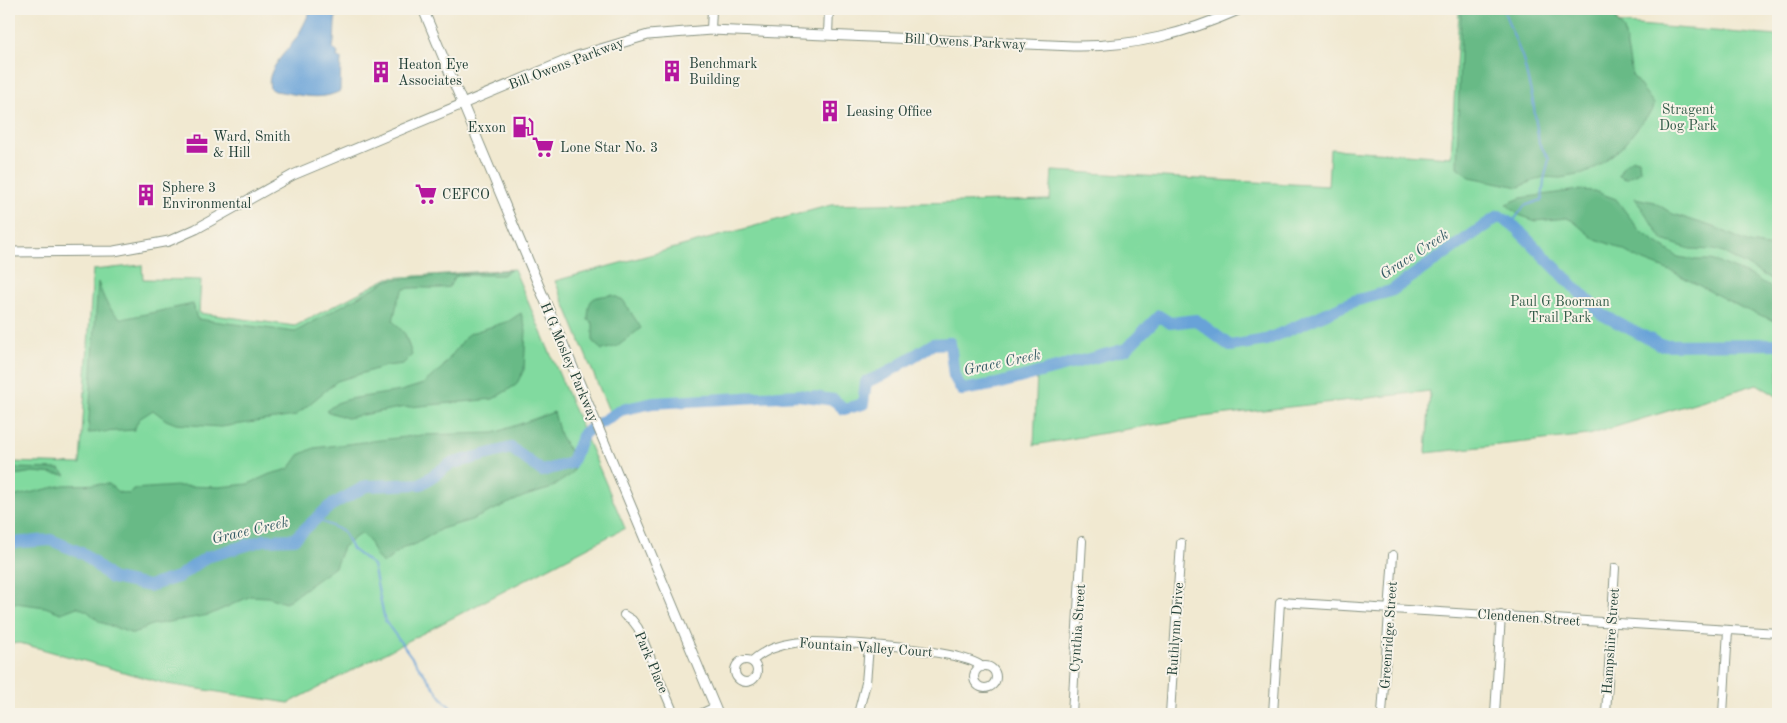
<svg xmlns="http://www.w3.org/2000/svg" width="1787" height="723" viewBox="0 0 1787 723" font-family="'Old Standard TT',serif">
<rect width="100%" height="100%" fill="#f7f3e8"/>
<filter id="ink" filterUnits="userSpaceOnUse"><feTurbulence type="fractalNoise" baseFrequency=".02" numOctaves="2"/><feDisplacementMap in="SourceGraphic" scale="10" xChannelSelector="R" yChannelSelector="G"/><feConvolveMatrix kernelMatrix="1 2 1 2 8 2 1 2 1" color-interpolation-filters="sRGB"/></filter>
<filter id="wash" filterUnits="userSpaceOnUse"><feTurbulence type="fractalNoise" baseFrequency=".0096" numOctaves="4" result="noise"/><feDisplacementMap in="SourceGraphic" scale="20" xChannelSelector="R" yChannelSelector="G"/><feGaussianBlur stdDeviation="1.12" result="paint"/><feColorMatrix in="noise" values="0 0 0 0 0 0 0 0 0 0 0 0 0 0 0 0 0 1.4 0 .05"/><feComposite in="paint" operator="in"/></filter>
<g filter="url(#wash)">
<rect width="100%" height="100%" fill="#f1e9d1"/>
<!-- green -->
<path fill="#81da9f" stroke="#508c6a" d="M1459,11L1778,36V397L1757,384L1589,435L1426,453L1430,391L1193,418L1034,445L1037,373L962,390L954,376L950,343L933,344L887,373L866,382L863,404L844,409L834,400L798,395L653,403L621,410L611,416L555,281L831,205L1050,200L1052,171L1328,186L1330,149L1451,157Z
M142,265L143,279L201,280L199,313L295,326L388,278L514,269L625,528L289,703L167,684L20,643L9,644V462L80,464L93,270Z"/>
<!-- forest -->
<path fill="#68ba86" stroke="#447c5d" d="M1461,9H1573L1615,12L1617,21L1624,30L1632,75L1654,104L1653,109L1621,148L1594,169L1583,174L1560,178L1543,177L1519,187L1470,177L1457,167Z
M1633,159L1639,160L1640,171L1626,179L1619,176C1621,168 1626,162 1633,159Z
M1578,190L1594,191L1616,199L1640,231L1678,257L1696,260H1711L1726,265L1752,276L1778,292V322L1744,309L1673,272L1639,259L1615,246L1593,238L1573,221L1567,218L1536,221L1519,215L1506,204L1521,198Z
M1635,198L1654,202L1673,214L1719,229L1749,243L1778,248V283L1726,254L1715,250L1690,249L1663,240Z
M511,270L502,275H461L455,277L449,287C434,290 419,286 404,289L398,299L393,321L405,334L412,355L403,364L386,366L337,381L295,416L221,427L176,424L166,420L153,410L139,419L134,430L88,433L98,282C104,299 107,309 122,319L193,304L197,319L295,332L388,280Z
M612,295L623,300L641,328L618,346L602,350L593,342V323L588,320C589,298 590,297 612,295Z
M521,313L526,330L524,370L516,385L493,399L399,408L347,418L326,411L337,403L349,399L401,391L423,384L442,368L468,334L509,321Z
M554,412L560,435L575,460L573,472L569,476L549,489L525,496L471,520L441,529L416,544L404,547L384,563C371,557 374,541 362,534L357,536L343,547L335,567L285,603L268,597L251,596L209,615L151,625L133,634L100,622L87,611L77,607L61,613L45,607L9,602V503L16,496L64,485L109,484L118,492L129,494L133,489L178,486L219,487L248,484L270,474L289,469L299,455L314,448L422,435L494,433Z
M9,468L60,469L66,475L33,472L9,476Z"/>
<!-- water -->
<path fill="#68a2d8" stroke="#447086" d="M311,9H338C333,22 336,34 333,48L338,53L337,57L341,59L340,91C320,102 297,94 275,91L270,88C265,71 286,52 295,40C299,35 308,16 311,9Z"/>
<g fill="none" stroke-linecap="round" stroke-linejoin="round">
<!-- stream -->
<path stroke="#68a2d8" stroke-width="2" d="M1503,9L1523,59L1533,101L1539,143L1549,159L1544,180L1542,200L1524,206L1515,219L1505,220
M316,519L343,531L352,549L373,565L385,621L445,702L458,714"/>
<!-- river -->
<path stroke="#68a2d8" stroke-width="12" d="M9,543L51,540L84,554L111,578L149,586L178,577L207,557L264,540L294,539L330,506L366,486L421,484L450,464L511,448L542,471L571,463L584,433L621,410L653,403L798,395L834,400L844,409L863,404L866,382L887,373L933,344L950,343L954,376L962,390L997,384L1126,349L1159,316L1170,323L1196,320L1230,346L1266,340L1354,301L1391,291L1499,216L1515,227L1601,314L1661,345L1778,344"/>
</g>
</g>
<g filter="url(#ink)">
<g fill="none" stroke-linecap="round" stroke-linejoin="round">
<!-- minor casing -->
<g stroke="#889382" stroke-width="10">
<path id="minor" d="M711,30L712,9
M828,35L829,9
M624,615L632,620L638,628L674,714
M735 671a11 11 0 1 1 22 0a11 11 0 1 1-22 0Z
M752,661C763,651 779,645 794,643C820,639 966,649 982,667
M974 677a11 11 0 1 1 22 0a11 11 0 1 1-22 0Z
M700,714L715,707
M858,714L866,683L869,646
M1072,714L1082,541
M1170,714L1181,543
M1273,714L1280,602L1778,633
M1382,714L1393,555
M1495,714L1501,615
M1606,714L1615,568
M1723,714L1728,630"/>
</g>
<!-- major casing -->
<g stroke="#889382" stroke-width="11">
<path id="major" d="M423,9L718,714
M9,252L114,251L169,241L196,229L293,175L577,56L648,35L711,30L1073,46C1135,47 1184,34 1241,9"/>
</g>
<!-- minor -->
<use href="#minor" stroke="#fff" stroke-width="8"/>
<!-- major -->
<use href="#major" stroke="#fff" stroke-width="9"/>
</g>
</g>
<!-- icons -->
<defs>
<g id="building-bare" transform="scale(1.725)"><path d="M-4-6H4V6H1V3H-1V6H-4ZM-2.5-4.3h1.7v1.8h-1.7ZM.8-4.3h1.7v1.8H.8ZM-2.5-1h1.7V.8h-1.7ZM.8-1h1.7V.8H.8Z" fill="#b5179e" stroke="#f7f3e8" stroke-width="2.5" paint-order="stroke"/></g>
<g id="fuel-bare" transform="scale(1.725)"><path d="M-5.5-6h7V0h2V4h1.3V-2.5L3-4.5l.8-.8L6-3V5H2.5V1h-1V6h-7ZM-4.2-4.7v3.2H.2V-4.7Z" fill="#b5179e" stroke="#f7f3e8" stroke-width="2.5" paint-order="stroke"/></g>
<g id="office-bare" transform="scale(1.725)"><path d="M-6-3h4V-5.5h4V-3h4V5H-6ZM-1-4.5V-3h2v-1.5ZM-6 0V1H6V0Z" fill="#b5179e" stroke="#f7f3e8" stroke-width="2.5" paint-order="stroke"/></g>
<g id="supermarket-bare" transform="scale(1.725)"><path d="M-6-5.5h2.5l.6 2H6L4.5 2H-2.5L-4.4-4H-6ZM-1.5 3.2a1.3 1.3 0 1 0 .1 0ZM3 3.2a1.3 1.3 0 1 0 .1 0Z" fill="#b5179e" stroke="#f7f3e8" stroke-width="2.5" paint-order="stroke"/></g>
</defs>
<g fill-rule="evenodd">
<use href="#building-bare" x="672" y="71"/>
<use href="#building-bare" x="381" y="72"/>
<use href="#building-bare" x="830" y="111"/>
<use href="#fuel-bare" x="523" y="127"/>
<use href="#office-bare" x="197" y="144"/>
<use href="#supermarket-bare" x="543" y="147"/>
<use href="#supermarket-bare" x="426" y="194"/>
<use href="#building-bare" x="146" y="195"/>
</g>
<g text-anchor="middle" stroke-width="4" stroke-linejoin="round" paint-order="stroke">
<!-- street labels -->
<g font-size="14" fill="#1f3d34" stroke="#f7f3e8">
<text transform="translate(965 41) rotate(3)" y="5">Bill Owens Parkway</text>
<text transform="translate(566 63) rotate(-21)" y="5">Bill Owens Parkway</text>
<text transform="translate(570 362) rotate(67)" y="5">H G Mosley Parkway</text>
<text transform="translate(1529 617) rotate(4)" y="5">Clendenen Street</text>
<text transform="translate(1077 628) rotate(-86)" y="5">Cynthia Street</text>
<text transform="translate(1175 629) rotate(-86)" y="5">Ruthlynn Drive</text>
<text transform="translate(1388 635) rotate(-86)" y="5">Greenridge Street</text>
<text transform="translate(1610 641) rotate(-86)" y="5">Hampshire Street</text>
<text transform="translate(866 647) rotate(4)" y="5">Fountain Valley Court</text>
<text transform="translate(652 662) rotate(67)" y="5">Park Place</text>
</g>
<!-- poi labels -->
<g font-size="14" fill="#1f3d34" stroke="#f7f3e8" text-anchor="start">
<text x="689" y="68">Benchmark<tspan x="689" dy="16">Building</tspan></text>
<text x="398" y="69">Heaton Eye<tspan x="398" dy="16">Associates</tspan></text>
<text x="846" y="116">Leasing Office</text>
<text x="506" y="132" text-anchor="end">Exxon</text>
<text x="213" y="141">Ward, Smith<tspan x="213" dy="16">&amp; Hill</tspan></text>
<text x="560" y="152">Lone Star No. 3</text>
<text x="162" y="192">Sphere 3<tspan x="162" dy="16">Environmental</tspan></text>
<text x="442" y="199">CEFCO</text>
</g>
<!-- park labels -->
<g font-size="14" fill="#335c49" stroke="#f7f3e8">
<text x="1688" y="114">Stragent<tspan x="1688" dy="16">Dog Park</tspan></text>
<text x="1560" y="306">Paul G Boorman<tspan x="1560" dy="16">Trail Park</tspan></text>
</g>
<!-- water labels -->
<g font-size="15" font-style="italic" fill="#355b65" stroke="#f7f3e8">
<text transform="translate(1414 254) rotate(-33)" y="5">Grace Creek</text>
<text transform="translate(1002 362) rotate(-12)" y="5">Grace Creek</text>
<text transform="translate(250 530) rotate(-13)" y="5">Grace Creek</text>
</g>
</g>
<!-- margin -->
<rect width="1787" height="723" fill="none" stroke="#f7f3e8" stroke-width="30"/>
</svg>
